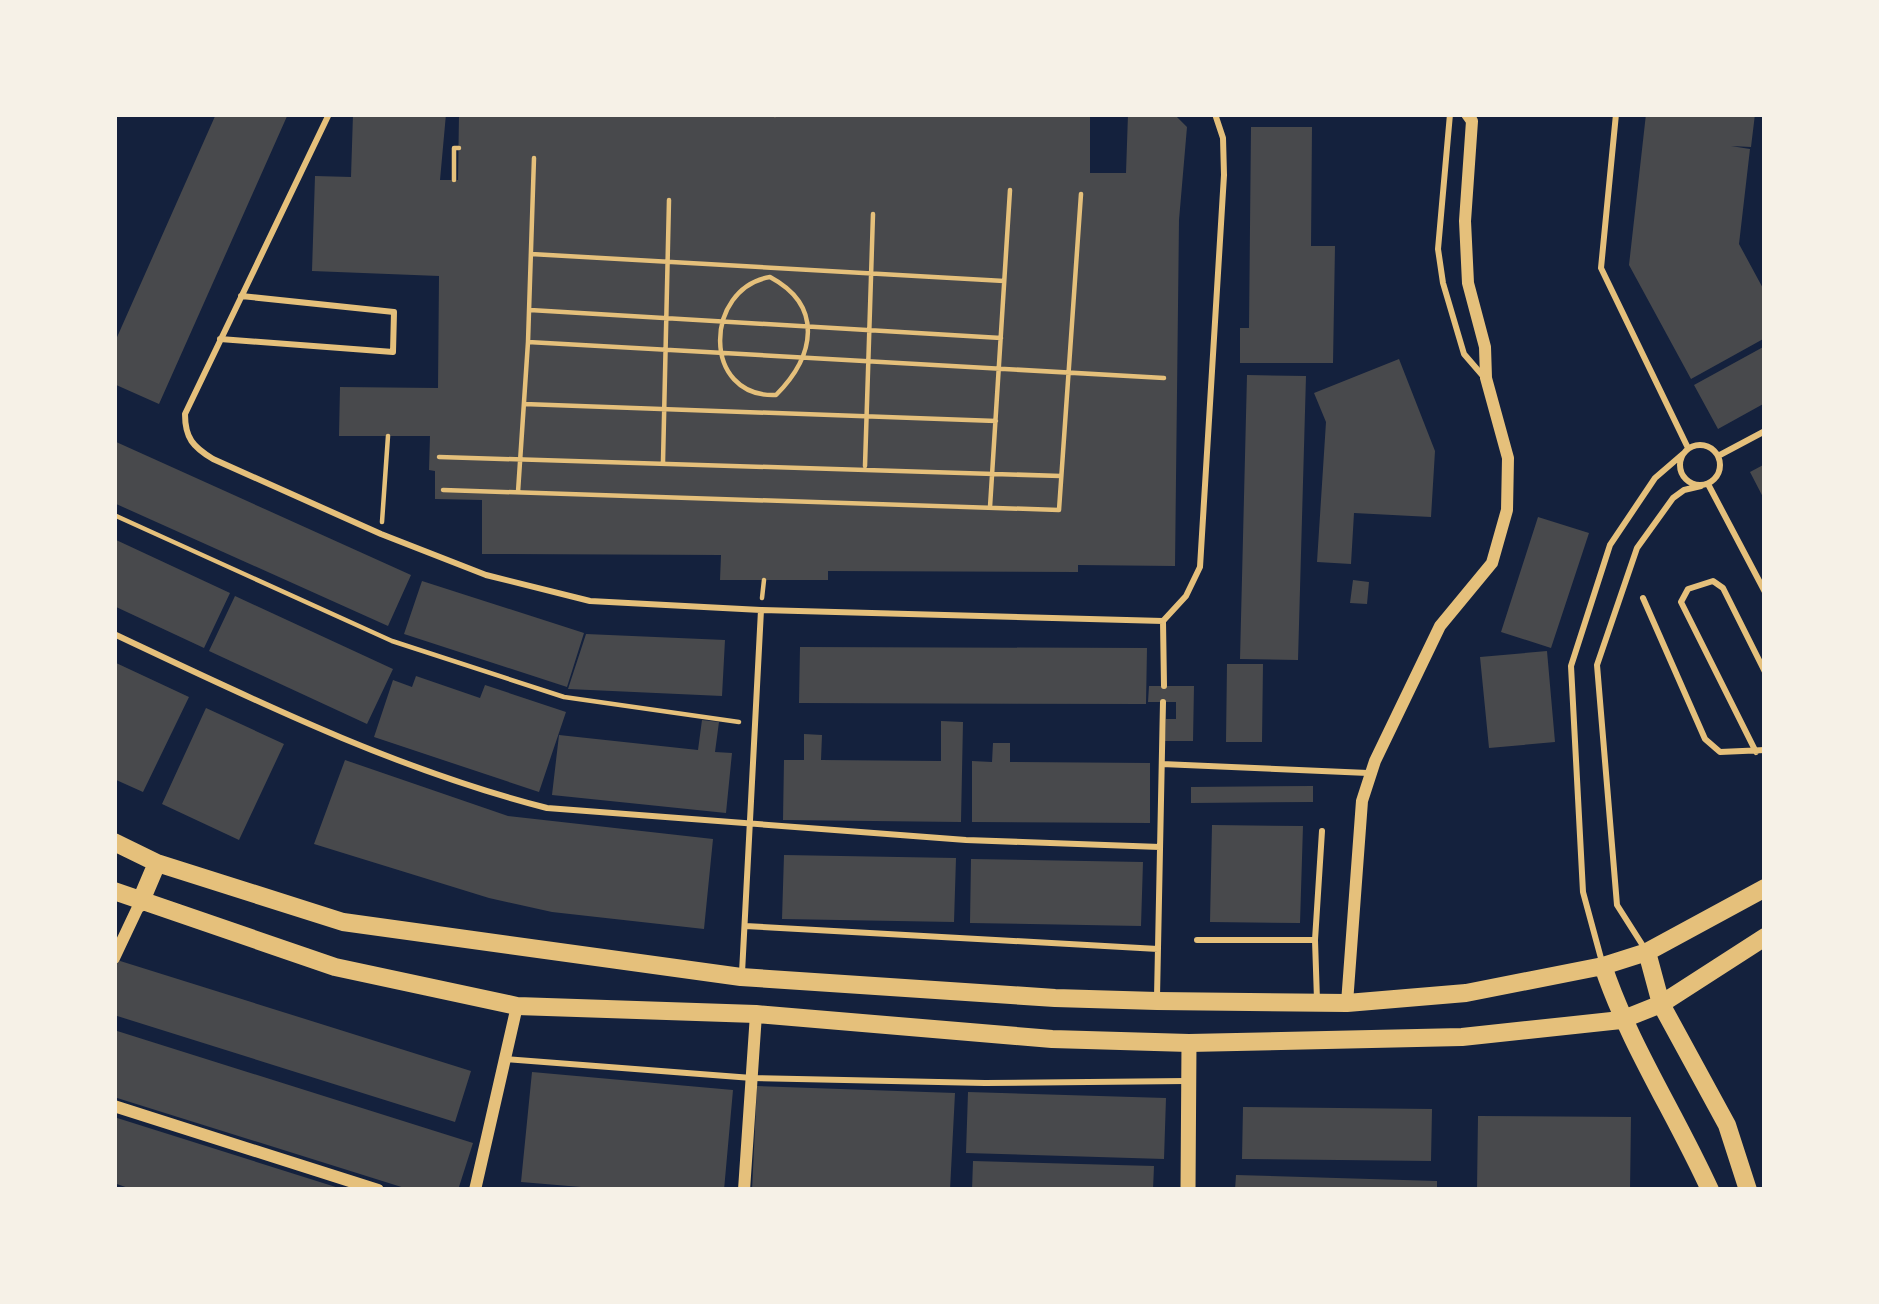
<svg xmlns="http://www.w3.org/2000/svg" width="1879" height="1304" viewBox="0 0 1879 1304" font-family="Overpass,sans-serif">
<rect width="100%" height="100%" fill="#14213d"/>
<!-- building -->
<path fill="#48494c" d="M216,114H288L159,404L114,384V344Z
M353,114H446L440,180H458L459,114L1090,116V173H1126L1128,114H1174L1187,127L1179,220L1175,566L1078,565V572L828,571V580H720L721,555L482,554V500L435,499V471L429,470L430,436H339L340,387L438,388L439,276L312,271L315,176L351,177Z
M1646,114H1755L1751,147L1731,146L1750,149L1739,244L1765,292V338L1691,379L1629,265Z
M1251,127H1312L1311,246H1335L1333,363H1240V328H1249Z
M1765,346V403L1718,429L1694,385Z
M1399,359L1435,451L1431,517L1354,513L1351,564L1317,562L1326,422L1314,393Z
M1247,375L1306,376L1298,660L1240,659Z
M114,441L411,575L388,626L114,503Z
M1765,464V501L1750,472Z
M1538,517L1589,533L1551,648L1501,632Z
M114,539L230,593L204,648L114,606Z
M1353,580L1369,582L1367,604L1350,603Z
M422,581L584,633L567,687L404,634Z
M235,596L393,669L367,724L209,651Z
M586,634L725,640L722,696L568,689Z
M800,647L1147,648L1146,704L799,703Z
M1547,651L1555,742L1489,748L1480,657Z
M114,662L189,697L143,792L114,779Z
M1227,664H1263L1262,742H1226Z
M416,676L480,698L485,685L566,712L539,792L374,737L393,680L412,687Z
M1149,686H1194L1193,741H1165L1166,719H1176V702H1148Z
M206,708L284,744L239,840L162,804Z
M702,720L719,722L715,752L732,753L726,813L552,795L559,735L698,750Z
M941,721L963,722L961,822L783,820L784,760H804V734L822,735L821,760L941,761Z
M993,743H1010V762L1150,763V823L972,822V761L992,762Z
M345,760L508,816L713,839L704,929L552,912L489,898L314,844Z
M1313,786V802L1191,803V787Z
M1212,825L1303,826L1300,923L1210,922Z
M784,855L956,858L954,922L782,919Z
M971,859L1143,862L1141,926L970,923Z
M117,960L471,1071L455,1122L114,1015Z
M114,1030L473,1143L458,1190H411L114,1097Z
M532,1072L733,1090L724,1190H617L521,1182Z
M757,1086L955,1093L950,1190H752Z
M968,1092L1166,1098L1164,1159L966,1153Z
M1243,1107L1432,1109L1431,1161L1242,1159Z
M1478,1116L1631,1117L1630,1190H1477Z
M114,1117L342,1189V1190H134L114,1183Z
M973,1161L1154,1166L1153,1190H972Z
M1236,1175L1437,1181V1190H1235Z"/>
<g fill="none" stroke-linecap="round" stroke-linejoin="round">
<!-- path -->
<path stroke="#e5c07b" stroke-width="4.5" d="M775,114V115
M454,180V148H459
M531,254L1004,281
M770,277C824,306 815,356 776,395C701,398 704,288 770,277Z
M530,310L1001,338
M528,342L1164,378
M524,404L996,421
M439,457L1061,476
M663,462L669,200
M865,466L873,214
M443,490L1059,510L1081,194
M518,492L528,342L534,158
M990,507L1010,190
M114,515L392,641L564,697L739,722
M382,522L388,436
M762,598L764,580"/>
<!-- service -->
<path stroke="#e5c07b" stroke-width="6" d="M329,114L185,414C185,438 193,447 213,459L381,534L486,575L590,601L761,610L1163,621L1186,596L1200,567L1224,175L1223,138L1215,114
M1450,114L1438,249L1443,283L1464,354L1483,376
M1616,114L1601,268L1688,448
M220,339L393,352L394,312L241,296
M1680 465a20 20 0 1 1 40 0a20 20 0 1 1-40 0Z
M1718,456L1765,431
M1708,484L1765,592
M1643,598L1705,739L1720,752L1765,750
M1163,621L1164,686
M114,634C254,700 397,770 547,808L966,840L1160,847
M1756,752L1681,602L1688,589L1713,581L1723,588L1765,672
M1162,764L1368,773
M745,926L1158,949
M1197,940H1315
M1645,949L1617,905L1597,665L1637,548L1673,498L1684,490L1701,486
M1602,962L1583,892L1571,666L1610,545L1655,478L1684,453
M742,973L761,610
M1157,997L1163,702
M1317,1000L1315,940L1322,831
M504,1059L752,1078L985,1083L1186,1081"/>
<!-- minor -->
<path stroke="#e5c07b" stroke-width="12" d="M114,958L140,903
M1347,1003L1362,801L1375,761L1440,626L1492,563L1507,510L1508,458L1486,378L1485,347L1468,283L1465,221L1472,121L1467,114
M114,1106L378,1190
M475,1190L517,1006
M744,1190L756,1014"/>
<!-- tertiary -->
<path stroke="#e5c07b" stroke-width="15" d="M1188,1190L1189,1043"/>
<!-- secondary -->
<path stroke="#e5c07b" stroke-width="18" d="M114,842L157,863L343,922L741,977L1055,998L1157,1001L1347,1003L1466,993L1603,966L1647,952L1765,888
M114,891L335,967L517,1006L756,1014L1052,1039L1189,1043L1462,1037L1621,1020L1661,1004L1765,937
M140,903L157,863
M1647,952L1661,1004L1727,1125L1748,1190
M1603,966C1630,1046 1675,1113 1710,1190"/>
</g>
<!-- border -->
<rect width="1879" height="1304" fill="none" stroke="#f6f1e7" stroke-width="234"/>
</svg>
